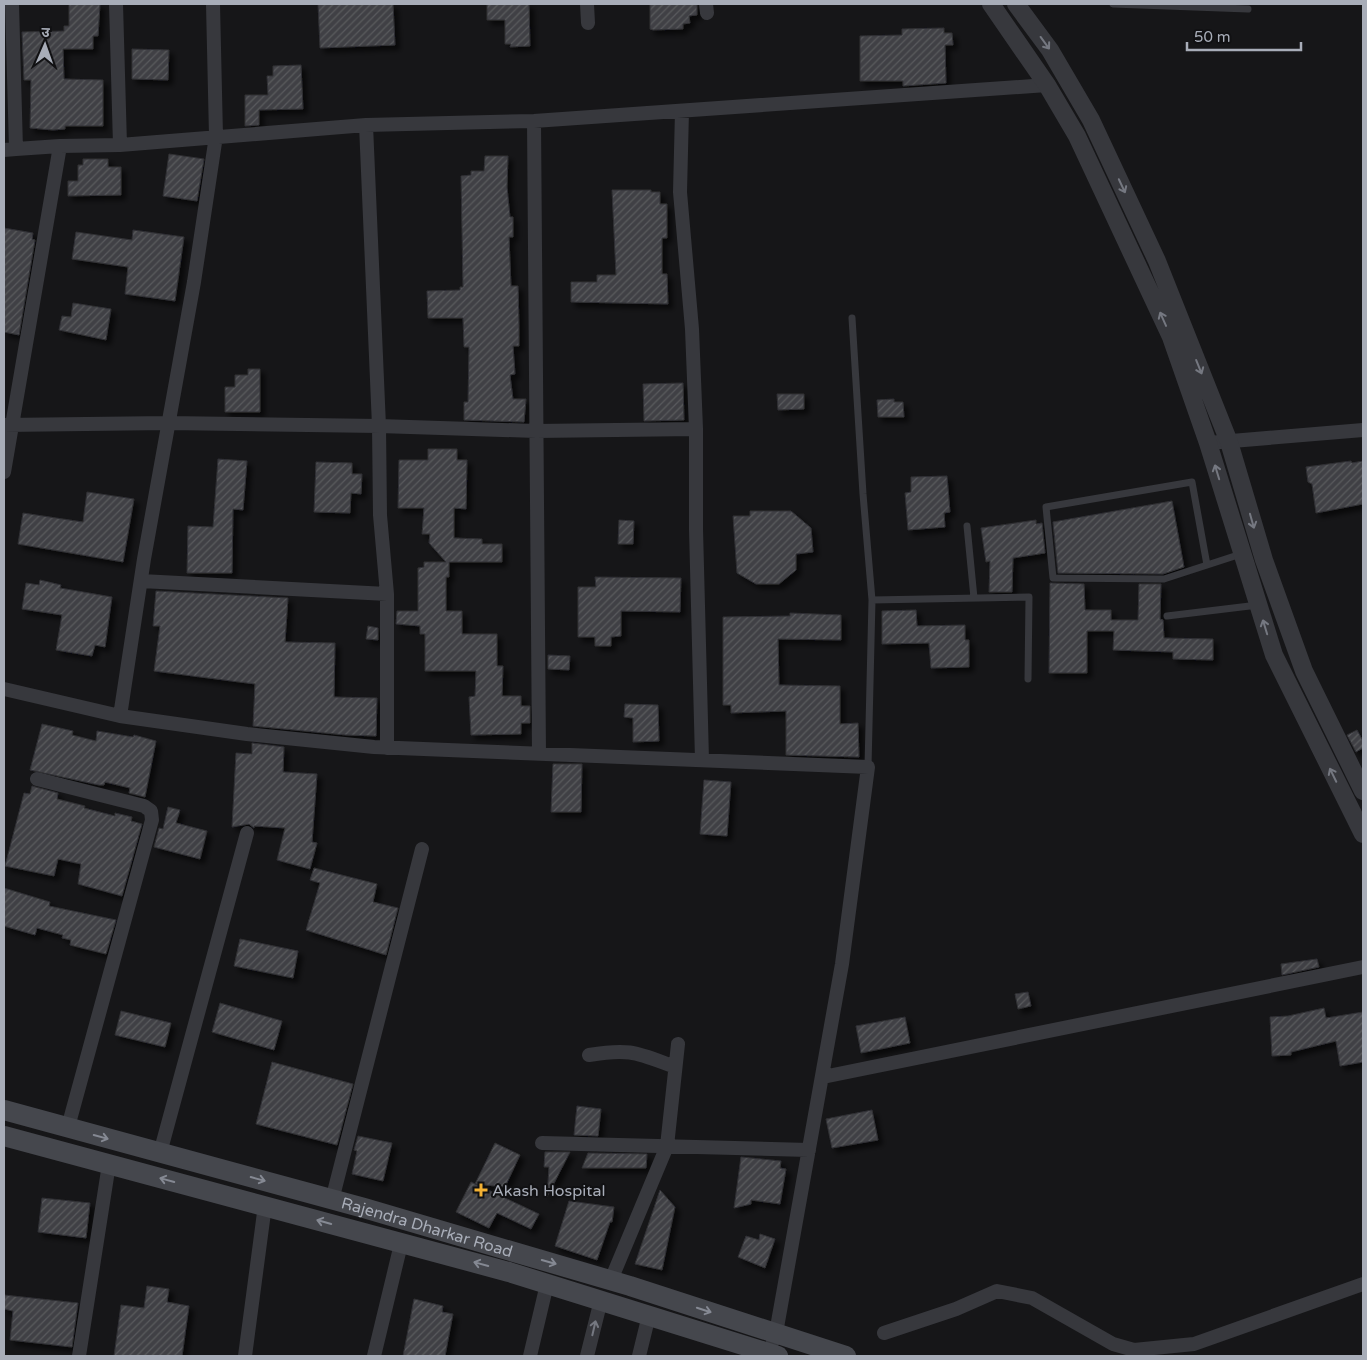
<svg xmlns="http://www.w3.org/2000/svg" width="1367" height="1360" viewBox="0 0 1367 1360" font-family="'Varela Round','Noto Sans Devanagari',sans-serif">
<defs>
<pattern id="building-hatch" width="6" height="6" patternUnits="userSpaceOnUse" patternTransform="scale(1.25)"><rect width="6" height="6" fill="#404145"/><path d="M-1 1l2-2M0 6l6-6M5 7l2-2" fill="none" stroke="#595a5e"/></pattern>
<filter id="shadow"><feDropShadow dx="4.5" dy="4.5" stdDeviation="2.5" flood-color="#0009"/></filter>
</defs>
<rect width="100%" height="100%" fill="#161618"/>
<!-- building -->
<path fill="url(#building-hatch)" stroke="#303034" filter="url(#shadow)" d="M69,4H100L98,36H93V49H63L64,79L103,80V126H65V129L53,130L30,128L31,80H24L22,32L64,31V26H69Z
M318,4H393L395,45L320,48Z
M487,4H529L530,46L510,47L511,44H505V20H487Z
M650,4H697V15L689,16L690,23L683,24V29L653,30L650,29Z
M944,28V33H952L953,45H945L946,83L903,86V81H860V36L902,35V29Z
M132,49L169,50L168,80L132,79Z
M301,65L303,109L259,110V125L245,126V95H268L267,76H273V66Z
M169,154L204,159L197,201L163,196Z
M485,156H508L507,187L510,217H513V237H509L511,286H518L519,326V346H513L515,374L510,375L513,399H526L524,422L464,420V402H468L469,347H464L463,318H428L427,291L460,290V287H463L461,176L471,175V171H484Z
M83,159H108V167H121V195L68,196V181H78V165H83Z
M612,190H651V192H660V204H667V238H662V274H667L668,304L571,302V282H597V275H616Z
M4,228L33,233L32,239L35,240L19,335L4,332Z
M133,230L184,237L175,301L125,294L128,267L72,259L76,232L132,240Z
M73,303L111,309L106,340L59,330L62,316L71,317Z
M248,369H260V412H225V387H235V375H248Z
M683,383L684,420L644,421L643,384Z
M777,394H804V409L778,410Z
M894,399V402H903L904,417H878L877,400Z
M428,449H457V460H467L466,509L454,508V538L482,539V544H502V562H449V577H446V611H462V634H497V666H503L502,696H521V706H530V723H521V734L471,735L469,697L475,696L476,671H425V634H420V626L396,624L397,611H418V568L424,567V562H446L429,543L430,534H422L424,508H398L399,460H428Z
M218,459L247,461L243,510L233,509L232,573H187L188,526L213,527Z
M1351,461L1352,463L1363,461V504L1316,513L1312,484L1308,482L1306,467Z
M316,462L352,463V474H362L361,494L351,493L350,513L314,512Z
M947,476L950,512L944,513L945,527L908,530L905,493L911,492V477Z
M87,492L134,499L123,562L18,544L23,513L83,522Z
M1172,501L1184,567L1163,574L1058,573L1053,522Z
M750,511H791L811,528L813,552L796,554V570L779,584H756L737,573L733,516H750Z
M619,520L634,521L633,544H618Z
M1036,520V524L1042,523L1045,553L1013,558L1012,592H989L990,561L986,562L981,528Z
M595,577L681,578L680,612L621,611V636L611,637V646H595V637H578V587H596Z
M40,580L61,585L60,588L112,597L105,647L95,645L92,656L56,650L62,615L22,609L26,583L39,585Z
M1050,583L1084,584L1085,610H1111V620H1138L1139,584H1161L1160,619L1163,620L1164,638L1213,639V660L1173,659V652L1113,650L1114,631H1087V673H1049Z
M156,591L288,598L285,642L335,643L334,697L377,698L376,736L346,735L253,726L255,684L154,671L160,626H153Z
M916,610L917,626L965,625V640H969V667L931,668L929,643L882,644V611Z
M790,613L841,615V640L778,639L779,685L840,686V724L858,723L859,757L786,755V711L731,713V705H723V617L790,616Z
M368,626L378,628V640L366,639Z
M548,655L570,656L569,670L548,669Z
M625,704L658,705L659,741L633,742V718L624,717Z
M42,724L73,731L72,735L96,741L97,731L133,737L134,735L156,741L145,797L129,793L130,788L105,782L104,785H99L30,770Z
M1357,730L1363,741V748L1356,752L1347,735Z
M252,743L284,747L283,772L317,774L312,842L317,843L310,869L277,860L285,828L254,826V828L249,824L232,827L236,753L252,754Z
M553,764H582L581,812H551Z
M704,780L731,782L727,836L700,834Z
M32,786L58,793L57,799L85,806L84,808L115,816V813L132,817L131,821L142,824L122,896L78,884L81,864L58,859L54,876L5,866L24,793L30,794Z
M168,807L180,810L176,823L207,831L200,859L154,847L159,828L163,829Z
M314,868L377,884L373,902L398,908L386,955L306,930L320,883L310,880Z
M4,888L50,902L49,906L116,920L106,954L70,945L71,940L62,938L63,935L37,928L35,935L4,926Z
M240,939L298,951L293,978L234,966Z
M1317,959L1319,967L1282,975L1281,964Z
M1028,992L1031,1006L1018,1009L1015,994Z
M220,1003L282,1021L274,1050L212,1032Z
M1324,1008L1326,1018L1363,1012V1062L1340,1066L1336,1041L1291,1052V1055L1272,1056L1270,1017L1288,1016Z
M121,1011L171,1023L165,1047L115,1035Z
M905,1017L910,1043L861,1053L856,1026Z
M272,1062L353,1084L337,1145L256,1124Z
M577,1106L601,1109L598,1136L574,1135Z
M872,1110L878,1140L832,1148L826,1119Z
M358,1136L392,1143L383,1181L352,1174L357,1151L354,1150Z
M495,1143L520,1155L505,1187L475,1184Z
M545,1152H570L547,1197L549,1167H544Z
M588,1153L647,1154L646,1168H582Z
M741,1157L781,1161L780,1168L786,1169L780,1204L751,1200V1204L734,1208Z
M471,1182L539,1214L531,1229L497,1213L489,1228L456,1212Z
M660,1190L675,1207L662,1270L635,1264Z
M42,1198L90,1203L86,1238L38,1232Z
M569,1201L614,1207L612,1222H610L597,1260L555,1246Z
M760,1234L775,1239L765,1268L738,1257L746,1236L759,1240Z
M147,1286L169,1289L167,1302L189,1306L182,1356H114L121,1305L144,1308Z
M4,1295L78,1303L72,1347L10,1340L13,1311L4,1309Z
M414,1299L443,1306L442,1312L453,1314L445,1356H403Z"/>
<g fill="none" stroke-linecap="round" stroke-linejoin="round">
<!-- service -->
<path stroke="#37383d" stroke-width="7" d="M1113,4L1248,9
M852,318L863,494L872,600L868,767
M967,526L974,598
M1207,565L1192,482L1046,507L1053,578L1164,579L1241,554
M872,600L1029,597L1028,679
M1167,616L1258,605"/>
<!-- minor -->
<path stroke="#37383d" stroke-width="14" d="M587,4L588,23
M706,4L707,13
M682,111L680,192L692,329L696,429V529L702,760
M534,121L539,754
M366,125L379,426L380,515L387,594V748
M120,145L366,125L534,121L1047,85
M60,146L120,145L116,4
M4,150L16,149L12,4
M4,425L168,423L379,426L536,431L696,429
M1208,443L1363,430
M4,472L60,146L16,149
M141,581L387,594
M4,689L120,716L144,559L194,282L216,136L213,4
M120,716L247,734L374,747L868,767L842,964L776,1333L773,1341
M37,779L144,806L151,811L152,820L68,1127
M589,1055C631,1048 637,1053 675,1067
M823,1077L1363,967
M542,1143L809,1150
M160,1153L247,833
M332,1200L422,849
M611,1280L667,1146L678,1044
M884,1333L956,1309L997,1291L1032,1298L1113,1344L1134,1350L1194,1344L1363,1284
M79,1356L109,1164
M245,1356L265,1205
M374,1356L401,1244
M530,1356L547,1284
M587,1356L601,1300
M639,1356L649,1315"/>
<!-- tertiary -->
<path stroke="#37383d" stroke-width="18" d="M991,4L1047,85L1077,136L1171,337L1208,443L1274,655L1363,834
M1016,4L1050,50L1091,120L1157,261L1229,442L1264,560L1304,671L1363,791"/>
<!-- secondary -->
<g stroke="#45474d" stroke-width="20">
<path id="s1" d="M4,1110L364,1208L630,1286L846,1356"/>
<path d="M4,1136L509,1272L778,1356"/>
</g>
</g>
<!-- one-way arrows -->
<defs><path id="oneway-shaft" d="M-6 0H5M1.5-3L5.5 0L1.5 3" fill="none" stroke-width="1.6" stroke-linecap="round" stroke-linejoin="round" transform="scale(1.25)"/></defs>
<g stroke="#757881">
<use href="#oneway-shaft" transform="translate(1045 43) rotate(54)"/>
<use href="#oneway-shaft" transform="translate(1122 186) rotate(65)"/>
<use href="#oneway-shaft" transform="translate(1163 319) rotate(-114)"/>
<use href="#oneway-shaft" transform="translate(1199 367) rotate(68)"/>
<use href="#oneway-shaft" transform="translate(1217 472) rotate(-107)"/>
<use href="#oneway-shaft" transform="translate(1252 521) rotate(74)"/>
<use href="#oneway-shaft" transform="translate(1265 627) rotate(-107)"/>
<use href="#oneway-shaft" transform="translate(1333 775) rotate(-116)"/>
<use href="#oneway-shaft" transform="translate(594 1328) rotate(-77)"/>
</g>
<g stroke="#858993">
<use href="#oneway-shaft" transform="translate(101 1137) rotate(15)"/>
<use href="#oneway-shaft" transform="translate(258 1179) rotate(15)"/>
<use href="#oneway-shaft" transform="translate(167 1180) rotate(-165)"/>
<use href="#oneway-shaft" transform="translate(324 1222) rotate(-164)"/>
<use href="#oneway-shaft" transform="translate(549 1262) rotate(16)"/>
<use href="#oneway-shaft" transform="translate(481 1264) rotate(-165)"/>
<use href="#oneway-shaft" transform="translate(704 1310) rotate(18)"/>
</g>
<!-- markers -->
<path fill="#f2b134" stroke="#111113" stroke-width="2" d="M478.5 1182.5h5v5h5v5h-5v5h-5v-5h-5v-5h5z"/>
<g text-anchor="middle" stroke-width="4" stroke-linejoin="round" paint-order="stroke">
<!-- poi labels -->
<g font-size="16" fill="#a8adb8" stroke="#111113" text-anchor="start">
<text x="492" y="1196">Akash Hospital</text>
</g>
<!-- street labels -->
<g font-size="16" fill="#a8adb8" stroke="#111113">
<text dy="6" stroke="none"><textPath href="#s1" startOffset="439">Rajendra Dharkar Road</textPath></text>
</g>
</g>
<!-- border -->
<rect width="1367" height="1360" fill="none" stroke="#a8adb8" stroke-width="10"/>
<!-- north arrow -->
<g transform="translate(45 45) rotate(2)" stroke="#111113" stroke-width="4" paint-order="stroke">
<path d="M0-4L9 19L0 12L-9 19Z" fill="#a8adb8"/>
<text y="-8" font-size="14" font-weight="bold" text-anchor="middle" fill="#a8adb8">उ</text>
</g>
<!-- scale -->
<path d="M1187 42v8h114v-8" fill="none" stroke="#a8adb8" stroke-width="2.5"/>
<text x="1194" y="42" font-size="15" fill="#a8adb8" stroke="#111113" stroke-width="4" paint-order="stroke">50 m</text>
</svg>
